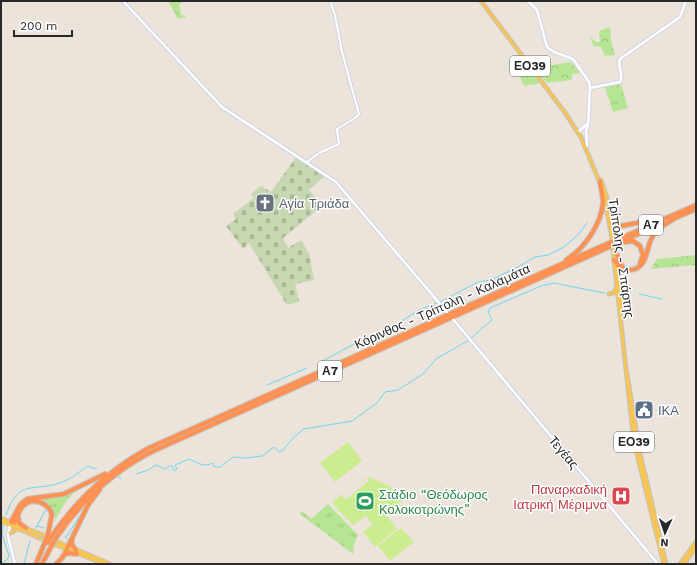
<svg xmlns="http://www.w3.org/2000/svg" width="697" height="565" viewBox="0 0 697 565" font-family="'Work Sans',sans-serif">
<defs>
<pattern id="grass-tufts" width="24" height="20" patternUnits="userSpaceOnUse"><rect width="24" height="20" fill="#b6e694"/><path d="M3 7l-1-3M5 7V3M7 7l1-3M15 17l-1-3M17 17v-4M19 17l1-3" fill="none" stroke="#9cc580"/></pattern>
<pattern id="forest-crowns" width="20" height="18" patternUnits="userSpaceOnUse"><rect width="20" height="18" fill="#b6e694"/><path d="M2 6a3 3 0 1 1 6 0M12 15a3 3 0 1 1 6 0" fill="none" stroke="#9cc580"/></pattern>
<pattern id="cemetery-stones" width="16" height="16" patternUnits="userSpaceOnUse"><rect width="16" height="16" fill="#c6d7b1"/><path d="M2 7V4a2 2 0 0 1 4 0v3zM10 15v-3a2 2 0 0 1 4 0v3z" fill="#aab998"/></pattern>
</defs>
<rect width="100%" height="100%" fill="#ece3da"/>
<!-- grass -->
<path fill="url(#grass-tufts)" d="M77,489L64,504L55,521C56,503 42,499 28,500Z
M328,504L358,535L354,544L353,554L300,514L302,511L311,519Z"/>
<!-- forest -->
<path fill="url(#forest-crowns)" d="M168,1H183L179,5L182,16L185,15L186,17L178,19Z
M610,27L611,40L615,55L605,56L601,47L594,46L589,36L596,42H600L599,31Z
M571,62L580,73L572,74V80L547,83L534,68Z
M527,65L541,83L524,86L519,75Z
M621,84L628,108L613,112L605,87Z
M696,255V265L651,269L657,259Z"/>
<!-- cemetery -->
<path fill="url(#cemetery-stones)" d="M297,156L326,175L309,190L323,205L283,238L288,248L301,240L309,254L314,280L295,284L299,300L298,302L287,305L249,243L243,249L226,226L236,219L233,214L254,198L251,194L261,186L271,192Z"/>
<!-- pitch -->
<path fill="#cced8f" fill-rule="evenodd" d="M348,442L362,461L335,482L320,463Z
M368,477L383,483L397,491L396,493L403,501L388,512L381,504L387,512L385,514L397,529L375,547L363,532L382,517L372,524L366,516L353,525L332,503L341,495ZM368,478L369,481L345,500L342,494Z
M401,528L414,542L390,561L378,546Z"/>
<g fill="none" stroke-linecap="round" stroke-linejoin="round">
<!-- stream -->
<path stroke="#68d8f3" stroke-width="1" d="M639,294L662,299
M440,302L478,282L491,280L520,266L535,257L548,255L564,247L579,234L587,223
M397,324L419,310L437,303
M471,338L492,320L488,312L490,308L541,286L554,283L604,293
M362,342L382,333
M319,363L356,343
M267,385L307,368
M136,474L148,470L156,465L165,469L169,466H172L174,471L177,469L175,465L189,459C196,462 205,468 212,463L215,467H220L233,457L246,458L262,456L274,447L279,452L282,451L294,437L304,429L352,421L377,403L385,392L398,390L423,374L436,359L469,340
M118,477L121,478
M6,515C19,476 35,494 65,481C74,478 80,470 88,466L96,469
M37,526L44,528
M36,528L46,509
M69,541L65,537L67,536L81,514
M1,563L7,560L9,556L2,534L3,525
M24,564L30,541"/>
<!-- tertiary casing -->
<g stroke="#d0d5e3" stroke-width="4">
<path id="tertiary" d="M307,162L319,153L339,144L337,129L355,118L359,114L342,52L335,15L330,1"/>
</g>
<!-- secondary casing -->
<g stroke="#d0d5e3" stroke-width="4.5">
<path id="secondary" d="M123,1L222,107L336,182L447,312
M528,1L537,10L547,47L554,52L573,59L589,82L590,88L588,126L586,130L587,146
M590,88L620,82C624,75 617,67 620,59L680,17L686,1
M578,132L587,124
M452,318L658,564
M10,524L8,536L15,564"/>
</g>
<!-- primary casing -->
<g stroke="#c3c3c3" stroke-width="5">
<path id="primary" d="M481,1L566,114L580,136
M580,135L600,183
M601,180L607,198
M604,196L611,232L634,442L664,564
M610,213L616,255
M617,265L621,307
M609,294L614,293L616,288
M627,374L639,449L666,564
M1,518L20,526
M1,521L46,541
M25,528L48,537
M10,533L19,528
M53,540L70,547
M51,543L105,564
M75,549L110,564
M680,564L696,542
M684,564L696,547"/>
</g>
<!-- motorway casing -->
<g stroke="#c3c3c3" stroke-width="6">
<path id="motorway" d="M675,218L696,209
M612,224L621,226L662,218
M619,239L696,205
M620,242L663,223
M624,242L633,241L640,246L643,255L640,264
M616,253L622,266
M566,260C584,249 601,225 603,203C603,196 601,189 600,181
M614,260C617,265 622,271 629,270C649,270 645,246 654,234C660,226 669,222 677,217
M18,516L19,523L26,528
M11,522L20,505L27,499L64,494L105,474
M14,523C17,518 19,510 23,506C33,496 48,503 52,514L48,534
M52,536C78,498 109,470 149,448L609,243
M56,538C81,501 111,473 151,452L609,247
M72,540V545L76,550
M63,556L68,553L77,554
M36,564L45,542
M42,564L52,545
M56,564L63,557L88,505L100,489"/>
</g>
<!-- tertiary -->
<use href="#tertiary" stroke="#fff" stroke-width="2"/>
<!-- secondary -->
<use href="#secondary" stroke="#fff" stroke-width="2.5"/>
<!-- primary -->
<use href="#primary" stroke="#f6c555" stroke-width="3"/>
<!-- motorway -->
<use href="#motorway" stroke="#ff9153" stroke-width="4"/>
<!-- motorway-bridge casing -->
<g stroke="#c3c3c3" stroke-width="6" stroke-linecap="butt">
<path id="motorway-bridge" d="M609,243L619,239
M609,247L620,242
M45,542L48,534
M48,543L52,536
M52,545L56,538"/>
</g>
<!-- motorway-bridge -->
<use href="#motorway-bridge" stroke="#ff9153" stroke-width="4"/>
</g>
<!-- icons -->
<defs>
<g id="church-square" transform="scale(1)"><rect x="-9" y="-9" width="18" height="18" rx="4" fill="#6b7280" stroke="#fff"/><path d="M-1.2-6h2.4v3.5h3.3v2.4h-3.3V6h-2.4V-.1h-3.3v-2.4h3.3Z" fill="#fff"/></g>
<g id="civic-square" transform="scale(1)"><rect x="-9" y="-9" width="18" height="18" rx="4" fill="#5c6f8a" stroke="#fff"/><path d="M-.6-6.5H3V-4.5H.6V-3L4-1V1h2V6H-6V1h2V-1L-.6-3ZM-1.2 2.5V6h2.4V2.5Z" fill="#fff"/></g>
<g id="hospital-square" transform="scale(1)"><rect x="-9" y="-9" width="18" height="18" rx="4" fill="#e0444e" stroke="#fff"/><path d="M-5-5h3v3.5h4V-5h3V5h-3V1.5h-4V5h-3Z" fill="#fff"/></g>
<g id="stadium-square" transform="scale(1)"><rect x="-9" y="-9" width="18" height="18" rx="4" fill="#2e9e5b" stroke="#fff"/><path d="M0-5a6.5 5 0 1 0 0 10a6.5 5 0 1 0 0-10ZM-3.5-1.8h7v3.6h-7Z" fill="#fff"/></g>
</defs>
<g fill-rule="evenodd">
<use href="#church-square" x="265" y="203"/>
<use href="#civic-square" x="644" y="410"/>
<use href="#hospital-square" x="621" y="496"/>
<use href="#stadium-square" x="365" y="501"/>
</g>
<g text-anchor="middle" stroke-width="3" stroke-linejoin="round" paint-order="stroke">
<!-- shield labels -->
<g fill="#fff" stroke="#696969" stroke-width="1">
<rect x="510" y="56" width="40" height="20" rx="3"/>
<rect x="639" y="215" width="24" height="20" rx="3"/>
<rect x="318" y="361" width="24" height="20" rx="3"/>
<rect x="614" y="432" width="40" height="20" rx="3"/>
</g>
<g font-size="12" font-weight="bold" fill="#292929">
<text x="530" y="70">ΕΟ39</text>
<text x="651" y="229">Α7</text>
<text x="330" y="375">Α7</text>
<text x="634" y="446">ΕΟ39</text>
</g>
<!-- worship labels -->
<g font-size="13" fill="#5b616d" stroke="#fff" text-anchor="start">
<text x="279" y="208">Αγία Τριάδα</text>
</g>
<!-- street labels -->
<g font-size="13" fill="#292929" stroke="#fff">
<text transform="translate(622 258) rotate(82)" y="5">Τρίπολης - Σπάρτης</text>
<text transform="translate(442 306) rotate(-24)" y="5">Κόρινθος - Τρίπολη - Καλαμάτα</text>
<text transform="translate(564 452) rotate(50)" y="5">Τεγέας</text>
</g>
<!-- service labels -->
<g font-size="13" fill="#4e5e75" stroke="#fff" text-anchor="start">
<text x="658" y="415">ΙΚΑ</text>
</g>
<!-- health labels -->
<g font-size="13" fill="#be3a42" stroke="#fff" text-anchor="end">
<text x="607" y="494">Παναρκαδική<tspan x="607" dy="15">Ιατρική Μέριμνα</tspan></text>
</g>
<!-- leisure labels -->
<g font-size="13" fill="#27864d" stroke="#fff" text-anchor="start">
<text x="379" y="499">Στάδιο “Θεόδωρος<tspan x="379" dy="15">Κολοκοτρώνης”</tspan></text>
</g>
</g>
<!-- border -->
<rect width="697" height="565" fill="none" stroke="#292929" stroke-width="4"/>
<!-- north arrow -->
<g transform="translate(665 533) rotate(183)" stroke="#ffffff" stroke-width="3" paint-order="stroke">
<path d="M0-3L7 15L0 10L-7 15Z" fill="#292929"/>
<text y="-6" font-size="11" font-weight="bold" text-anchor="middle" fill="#292929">N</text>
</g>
<!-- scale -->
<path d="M14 30v6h58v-6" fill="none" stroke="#292929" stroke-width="2"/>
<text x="20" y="30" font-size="12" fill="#292929" stroke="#ffffff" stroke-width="3" paint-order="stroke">200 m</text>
</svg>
